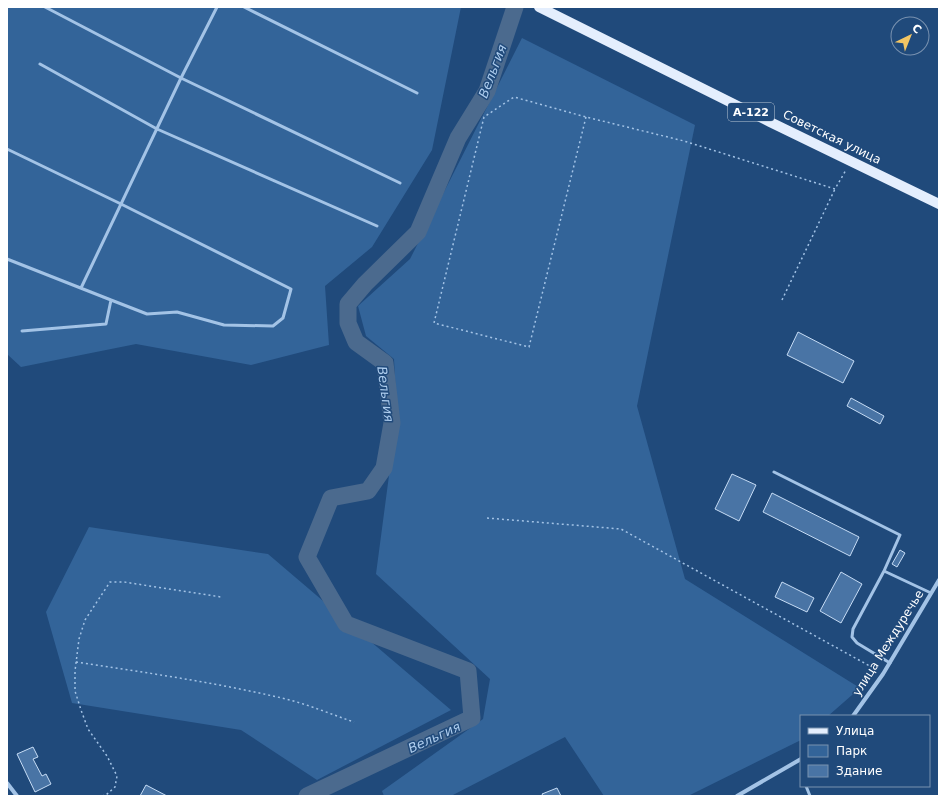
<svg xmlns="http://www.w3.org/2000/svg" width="946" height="803" viewBox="0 0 946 803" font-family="'DejaVu Sans',sans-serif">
<rect width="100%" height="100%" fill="#204a7b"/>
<!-- green -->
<path fill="#336499" d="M7,7H461L432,150L372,247L325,286L329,345L251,365L136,344L21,367L7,354Z
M522,38L695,125L637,406L685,579L860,688L828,716H801V740L688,796H604L565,737L451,796H384L382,791L483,719L490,679L376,574L397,415L394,359L366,336L358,306L410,259Z
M89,527L268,554L451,710L317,780L241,730L72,703L46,612Z"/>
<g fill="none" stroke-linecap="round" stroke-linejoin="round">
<!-- river -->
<path stroke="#4b6a8e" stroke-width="17" d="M307,796L472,718L468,671L346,624L307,557L331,498L368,491L384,468L392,423L385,363L356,342L348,323V304L365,284L418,232L458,138L487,91L515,7"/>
</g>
<!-- building -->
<path fill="#4974a5" stroke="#c6dcf5" d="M798,332L854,361L843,383L787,355Z
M851,398L884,416L880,424L847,406Z
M732,474L756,485L739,521L715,509Z
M772,493L859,537L850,556L763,512Z
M900,550L905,553L897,567L892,564Z
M841,572L862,584L841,623L820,611Z
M782,582L814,598L807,612L775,597Z
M33,747L38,757L33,759L42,776L46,774L51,784L35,792L17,754Z
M146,785L167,796H140Z
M557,788L561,796H543L542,794Z"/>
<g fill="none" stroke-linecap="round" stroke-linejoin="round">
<!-- path -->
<path stroke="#a3c3e6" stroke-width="1.5" stroke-dasharray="2 3" stroke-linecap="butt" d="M586,117L529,347L434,323L484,117L514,97L586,117L684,141L835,189L846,170
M782,300L835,189
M487,518L621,529L877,670
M76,662C148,673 220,683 290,700C312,706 333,715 354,722
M75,796H81
M102,796L106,795L115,787L117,776L107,756L88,729L81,710L75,691V671L79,639L85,620L110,582H124L221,597"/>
<!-- lane -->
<path stroke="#a3c3e6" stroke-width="3" d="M45,7L181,78L400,183
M244,7L417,93
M40,64L157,129L377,226
M7,149L121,204L291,289L283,318L273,326L224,325L177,312L147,314L111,300
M7,259L111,300L106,324L22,331
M81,288L181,78L217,7
M774,472L900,535L884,571
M890,663L857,643L852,637L853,629L884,571L931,593
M806,786L810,796"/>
<!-- street -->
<path stroke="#a3c3e6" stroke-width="4" d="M853,716L883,674L939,580
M7,783L17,796
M737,796L801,759"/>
<!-- primary -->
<path stroke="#e4eefd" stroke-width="10" d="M539,7L770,122L939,204"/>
</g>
<g text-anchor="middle" stroke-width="3" stroke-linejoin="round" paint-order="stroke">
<!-- shield labels -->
<rect fill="#204a7b" stroke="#bcc9d7" stroke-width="1" x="728" y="103" width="46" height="18" rx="3"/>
<g font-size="11" font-weight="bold" fill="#fff">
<text x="751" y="116">А-122</text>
</g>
<!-- street labels -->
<g font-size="12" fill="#fff" stroke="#204a7b">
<text transform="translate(832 137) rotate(26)" y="4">Советская улица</text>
<text transform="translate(888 643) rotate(-58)" y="4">улица Междуречье</text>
</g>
<!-- water labels -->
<g font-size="13" font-style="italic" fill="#aecdee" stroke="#204a7b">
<text transform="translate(492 71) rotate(-69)" y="5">Вельгия</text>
<text transform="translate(386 394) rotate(82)" y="5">Вельгия</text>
<text transform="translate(434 737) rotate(-25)" y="5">Вельгия</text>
</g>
</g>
<!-- border -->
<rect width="946" height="803" fill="none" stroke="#ffffff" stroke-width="16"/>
<!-- legend -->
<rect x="800" y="715" width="130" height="72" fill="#204a7b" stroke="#7992b0"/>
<rect x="808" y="728" width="20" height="6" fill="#e4eefd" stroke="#7992b0"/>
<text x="836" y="735" font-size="12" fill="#ffffff">Улица</text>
<rect x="808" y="745" width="20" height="12" fill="#336499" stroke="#7992b0"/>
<text x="836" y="755" font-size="12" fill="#ffffff">Парк</text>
<rect x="808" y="765" width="20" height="12" fill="#4974a5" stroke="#7992b0"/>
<text x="836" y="775" font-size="12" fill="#ffffff">Здание</text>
<!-- north arrow -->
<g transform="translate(910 36) rotate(43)"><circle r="19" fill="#204a7b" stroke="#7992b0"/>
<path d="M0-3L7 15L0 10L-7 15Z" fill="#f3c664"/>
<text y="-6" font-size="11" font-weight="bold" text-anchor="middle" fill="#ffffff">С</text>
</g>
</svg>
